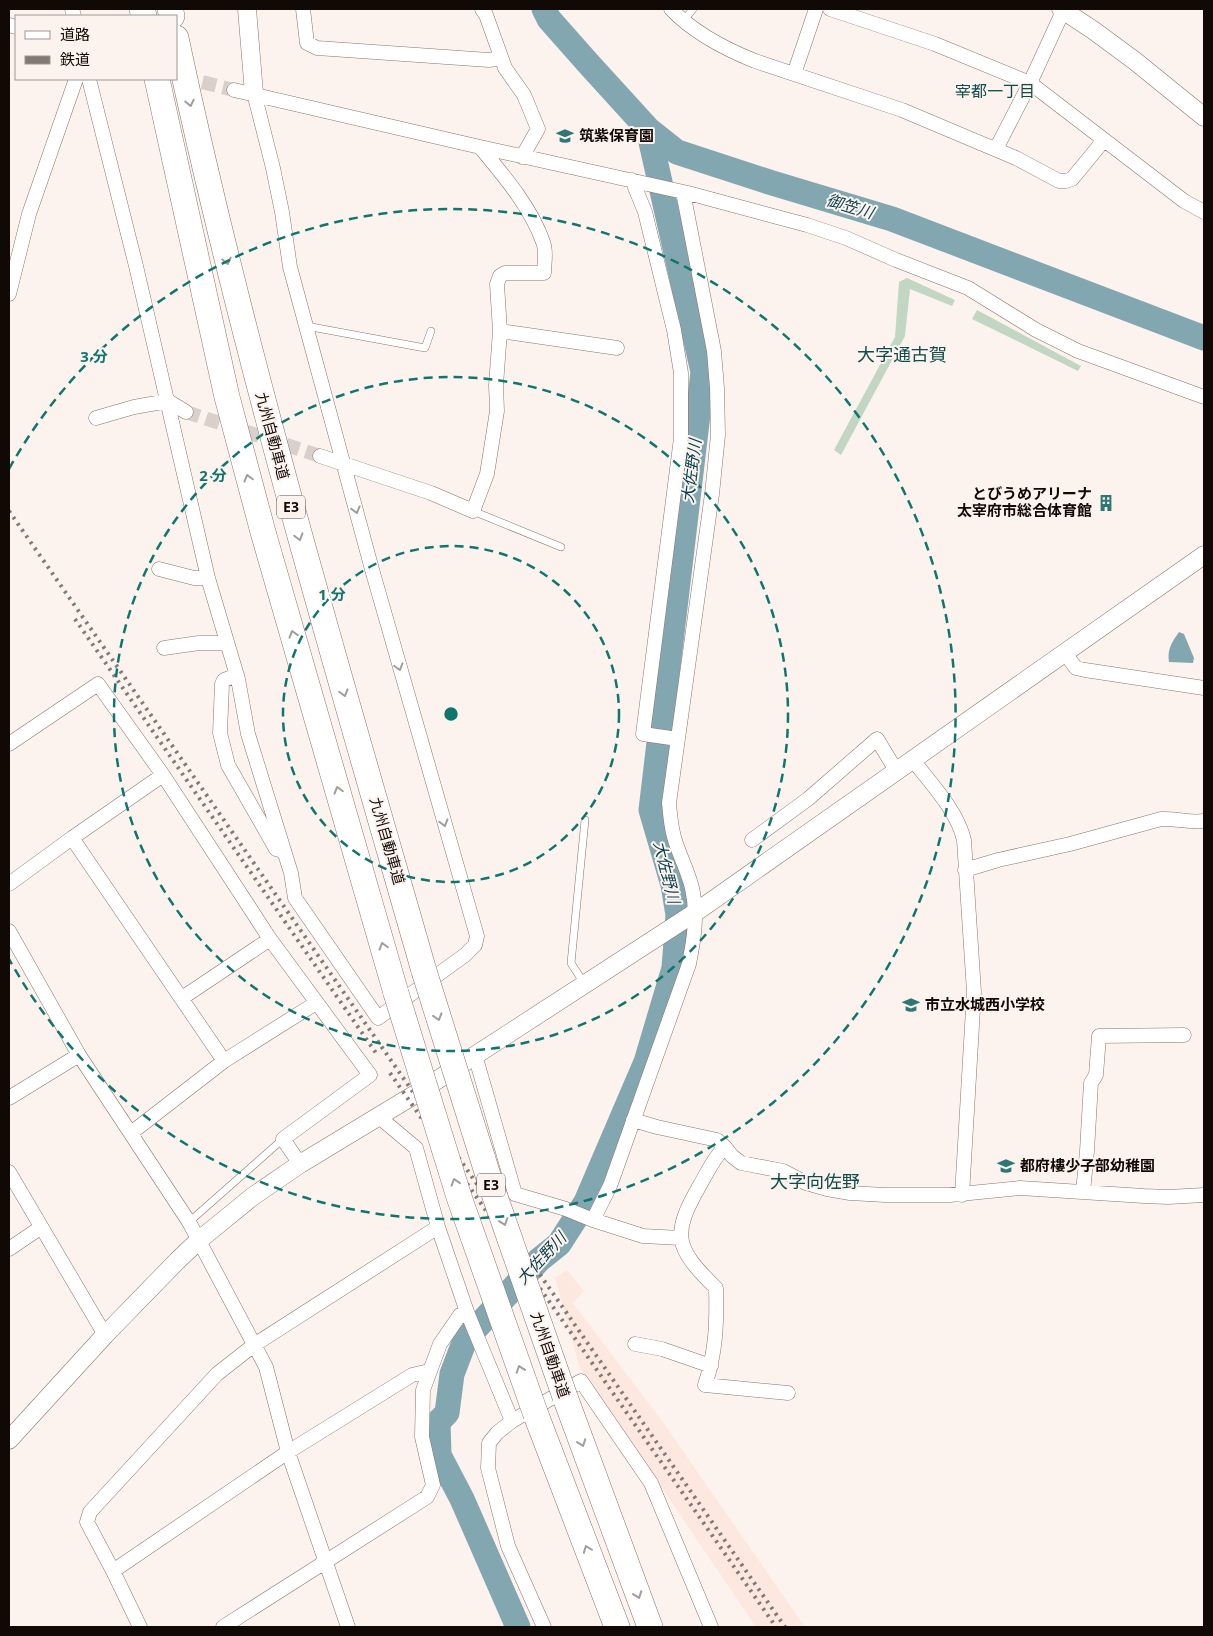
<svg xmlns="http://www.w3.org/2000/svg" width="1213" height="1636" viewBox="0 0 1213 1636" font-family="'Noto Sans','Noto Sans JP',sans-serif">
<rect width="100%" height="100%" fill="#fdf3ee"/>
<!-- built -->
<path fill="#fde8e0" d="M567,1270L584,1291L573,1303L665,1425L805,1627H756L579,1366L555,1278Z"/>
<!-- green -->
<path fill="#c1d6c3" d="M907,278L955,300L952,306L910,289L905,336L841,455L834,450L895,337L899,282Z
M977,310L1081,366L1078,371L972,319Z"/>
<!-- water -->
<path fill="#83a7b1" d="M1179,632L1184,634L1194,658L1193,663L1169,662C1167,649 1172,642 1179,632Z"/>
<g fill="none" stroke-linecap="round" stroke-linejoin="round">
<!-- river -->
<path stroke="#83a7b1" stroke-width="25" d="M544,9L549,19L587,62L648,129L677,152L769,182L892,219L1204,338
M518,1627L462,1499L439,1455L438,1422L447,1413L452,1374L465,1340L539,1260L559,1244L586,1202L646,1062L674,968L678,915L673,885L651,810L703,372L648,129"/>
<!-- minor-tunnel -->
<path stroke="#dad0cb" stroke-width="14" stroke-dasharray="14 7" stroke-linecap="butt" d="M182,77L234,90
M186,412L320,456"/>
<!-- service casing -->
<g stroke="#8b746a" stroke-width="8">
<path id="service" d="M684,20L693,9
M306,326L425,348L431,331
M473,511L561,547
M585,985L571,963L585,820
M189,1222L283,1139"/>
</g>
<!-- minor casing -->
<g stroke="#8b746a" stroke-width="15">
<path id="minor" d="M72,9L74,16
M303,9L307,43L317,48L489,60L501,58
M482,9L486,15L505,68L524,95L538,129L522,157
M671,9C694,33 725,49 755,61L902,110L1016,158L1059,181H1066L1072,179L1104,140
M830,9L935,44L1030,83L1184,201L1204,212
M9,25L16,27
M794,74L816,9
M89,79L136,266L208,578L238,679L248,734L291,873L295,898L378,1018L465,955L475,945L477,936L373,573L290,267L282,212L273,168L254,93
M234,90L480,147L688,193L807,225L846,238L896,260L968,288L1036,330L1078,351L1204,397
M996,149L1030,83L1064,9
M632,180L645,212L674,330L681,373V438L643,734L678,739
M9,294L29,214L76,79
M500,331L617,348
M96,418L134,407L168,401L186,412
M320,456L431,493L473,511L487,474L497,411L496,385L500,331L497,284L500,276L505,273H544C544,264 547,251 543,242C531,207 503,175 480,147
M159,569L194,578H208
M164,648L199,643H227
M1064,652L1076,668L1085,670L1204,688
M237,675L224,680L222,684L220,733L228,765L276,849L283,851
M9,744L98,684L163,775L270,939L370,1075L283,1139L300,1164
M913,760C931,784 957,810 964,840L974,992L962,1195
M72,838L224,1061
M752,840L808,799L877,739L897,772
M965,870L998,860L1070,844L1161,819C1175,818 1189,823 1204,821
M9,884L72,838L163,775
M9,931L79,1055L189,1222L266,1367L288,1452L348,1627
M182,998L270,939
M475,1055L515,1194L566,1209L593,1220L643,1236L680,1238
M9,1098L79,1055
M379,1117L416,1148L438,1227L467,1312L512,1421
M633,1120L657,1127L717,1140L725,1147L732,1156L741,1163L783,1171L806,1183L827,1189L850,1193L885,1195H950L1020,1188L1144,1196L1168,1197L1204,1195
M131,1133L224,1061L316,1003
M725,1147C714,1157 707,1173 700,1185C671,1235 675,1248 716,1288C717,1323 716,1352 705,1385L788,1393
M9,1172L105,1335
M1083,1192L1087,1151L1091,1083L1096,1075L1099,1036L1184,1035
M593,1220L610,1186L689,964C694,939 698,914 692,888C688,871 679,855 674,837C671,826 670,815 669,803L712,494L718,435L717,388L714,351L683,192
M9,1249L40,1228
M635,1344L662,1349L711,1366
M113,1571L288,1452L412,1375L429,1371
M140,1627L113,1571L87,1522L90,1512L217,1374L254,1345L438,1227
M223,1627L427,1497L433,1485L422,1437L423,1390L440,1344L460,1315L467,1312
M544,1627L508,1546L488,1468L489,1443L497,1433L512,1421L581,1381L651,1483L711,1627"/>
</g>
<!-- tertiary casing -->
<g stroke="#8b746a" stroke-width="19">
<path id="tertiary" d="M247,9L254,93
M1061,9L1093,30L1135,61L1204,117
M9,1440L105,1335L177,1261L198,1241L252,1197L300,1164L414,1095L696,912L1204,555"/>
</g>
<!-- motorway casing -->
<g stroke="#8b746a" stroke-width="26">
<path id="motorway" d="M142,9L144,16
M170,9L172,16
M176,38C243,353 335,661 424,971
M157,79L227,397L263,532L396,993
M565,1397L650,1627
M536,1415L617,1627"/>
</g>
<!-- service -->
<use href="#service" stroke="#fff" stroke-width="7"/>
<!-- minor -->
<use href="#minor" stroke="#fff" stroke-width="14"/>
<!-- tertiary -->
<use href="#tertiary" stroke="#fff" stroke-width="18"/>
<!-- motorway -->
<use href="#motorway" stroke="#fff" stroke-width="25"/>
<!-- rail -->
<path stroke="#837a76" stroke-width="4" stroke-dasharray="2.5 5" stroke-linecap="butt" d="M9,511L785,1627
M75,619L376,1053
M390,1073L776,1627"/>
<!-- motorway-bridge casing -->
<g stroke="#8b746a" stroke-width="26" stroke-linecap="butt">
<path id="motorway-bridge" d="M424,971L492,1188L565,1397
M396,993L459,1197L536,1415"/>
</g>
<!-- motorway-bridge -->
<use href="#motorway-bridge" stroke="#fff" stroke-width="25"/>
</g>
<!-- one-way arrows -->
<defs><path id="oneway-chevron" d="M-2-3.5L2.5 0L-2 3.5" fill="none" stroke-width="1.6" stroke-linecap="round" stroke-linejoin="round" transform="scale(1.25)"/></defs>
<g stroke="#a09d9b">
<use href="#oneway-chevron" transform="translate(190 103) rotate(78)"/>
<use href="#oneway-chevron" transform="translate(227 261) rotate(77)"/>
<use href="#oneway-chevron" transform="translate(248 478) rotate(-105)"/>
<use href="#oneway-chevron" transform="translate(356 510) rotate(75)"/>
<use href="#oneway-chevron" transform="translate(299 537) rotate(74)"/>
<use href="#oneway-chevron" transform="translate(293 634) rotate(-106)"/>
<use href="#oneway-chevron" transform="translate(399 667) rotate(74)"/>
<use href="#oneway-chevron" transform="translate(344 693) rotate(74)"/>
<use href="#oneway-chevron" transform="translate(338 790) rotate(-106)"/>
<use href="#oneway-chevron" transform="translate(444 823) rotate(74)"/>
<use href="#oneway-chevron" transform="translate(383 946) rotate(-106)"/>
<use href="#oneway-chevron" transform="translate(438 1017) rotate(73)"/>
<use href="#oneway-chevron" transform="translate(455 1182) rotate(-107)"/>
<use href="#oneway-chevron" transform="translate(504 1222) rotate(71)"/>
<use href="#oneway-chevron" transform="translate(520 1369) rotate(-109)"/>
<use href="#oneway-chevron" transform="translate(582 1443) rotate(70)"/>
<use href="#oneway-chevron" transform="translate(587 1549) rotate(-111)"/>
<use href="#oneway-chevron" transform="translate(638 1595) rotate(70)"/>
</g>
<!-- distance rings -->
<g fill="none" stroke="#0f766e" stroke-width="2.5" stroke-dasharray="9 6">
<circle cx="451" cy="714" r="168"/>
<circle cx="451" cy="714" r="337"/>
<path d="M9 469A505 505 0 1 1 9 959"/>
</g>
<!-- icons -->
<defs>
<g id="school-bare" transform="scale(1.35)"><path d="M0-5L7-2L0 1L-7-2ZM-4 1L0 2.5L4 1V4Q0 6-4 4Z" fill="#2e7774" stroke="#fdf3ee" stroke-width="2.5" paint-order="stroke"/></g>
<g id="building-bare" transform="scale(1.35)"><path d="M-4-6H4V6H1V3H-1V6H-4ZM-2.5-4.3h1.7v1.8h-1.7ZM.8-4.3h1.7v1.8H.8ZM-2.5-1h1.7V.8h-1.7ZM.8-1h1.7V.8H.8Z" fill="#2e7774" stroke="#fdf3ee" stroke-width="2.5" paint-order="stroke"/></g>
</defs>
<g fill-rule="evenodd">
<use href="#school-bare" x="565" y="136"/>
<use href="#building-bare" x="1106" y="503"/>
<use href="#school-bare" x="911" y="1005"/>
<use href="#school-bare" x="1006" y="1166"/>
</g>
<g text-anchor="middle" stroke-width="4" stroke-linejoin="round" paint-order="stroke">
<!-- shield labels -->
<g fill="#fdf3ee" stroke="#584f4c" stroke-width="1">
<rect x="277" y="495.5" width="28" height="23" rx="4"/>
<rect x="477" y="1173.5" width="28" height="23" rx="4"/>
</g>
<g font-size="14" font-weight="bold" fill="#110906">
<text x="291" y="512">E3</text>
<text x="491" y="1190">E3</text>
</g>
<!-- poi labels -->
<g font-size="15" font-weight="bold" fill="#110906" stroke="#fdf3ee" text-anchor="start">
<text x="579" y="141">筑紫保育園</text>
<text x="1092" y="499" text-anchor="end">とびうめアリーナ<tspan x="1092" dy="17">太宰府市総合体育館</tspan></text>
<text x="925" y="1010">市立水城西小学校</text>
<text x="1020" y="1171">都府樓少子部幼稚園</text>
</g>
<!-- street labels -->
<g font-size="15" fill="#110906" stroke="#fdf3ee">
<text transform="translate(272 436) rotate(75)" y="5">九州自動車道</text>
<text transform="translate(387 841) rotate(74)" y="5">九州自動車道</text>
<text transform="translate(550 1355) rotate(71)" y="5">九州自動車道</text>
</g>
<!-- neighbourhood labels -->
<g font-size="16" fill="#0d4c4a" stroke="#fdf3ee">
<text x="995" y="97">宰都一丁目</text>
</g>
<!-- water labels -->
<g font-size="16" font-style="italic" fill="#043e4a" stroke="#fdf3ee">
<text transform="translate(850 206) rotate(17)" y="6">御笠川</text>
<text transform="translate(691 471) rotate(-83)" y="6">大佐野川</text>
<text transform="translate(667 872) rotate(76)" y="6">大佐野川</text>
<text transform="translate(541 1258) rotate(-47)" y="6">大佐野川</text>
</g>
<!-- quarter labels -->
<g font-size="18" fill="#0d4c4a" stroke="#fdf3ee">
<text x="902" y="361">大字通古賀</text>
<text x="815" y="1188">大字向佐野</text>
</g>
</g>
<circle cx="451" cy="714" r="8" fill="#0f766e" stroke="#fdf3ee" stroke-width="2.5"/>
<g font-size="15" text-anchor="middle" font-weight="bold" fill="#0f766e" stroke="#fdf3ee" stroke-width="4" stroke-linejoin="round" paint-order="stroke">
<text x="94" y="362">3 分</text>
<text x="213" y="481">2 分</text>
<text x="332" y="600">1 分</text>
</g>
<!-- border -->
<rect width="1213" height="1636" fill="none" stroke="#110906" stroke-width="20"/>
<!-- legend -->
<rect x="15" y="15" width="162" height="65" fill="#fdf3ee" stroke="#9f9591"/>
<rect x="25" y="31" width="25" height="8" fill="#ffffff" stroke="#9f9591"/>
<text x="60" y="40" font-size="15" fill="#110906">道路</text>
<rect x="25" y="56" width="25" height="8" fill="#837a76" stroke="#9f9591"/>
<text x="60" y="65" font-size="15" fill="#110906">鉄道</text>
</svg>
